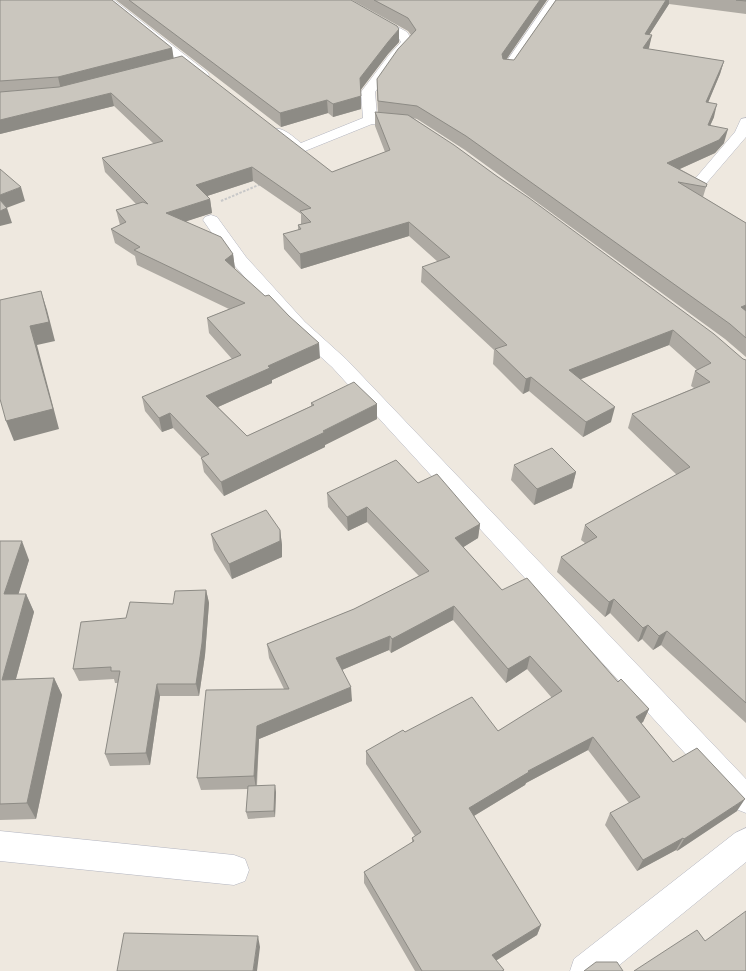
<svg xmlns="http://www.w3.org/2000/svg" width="746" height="971" viewBox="0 0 746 971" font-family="Mulish,sans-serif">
<rect width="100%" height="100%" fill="#eee8df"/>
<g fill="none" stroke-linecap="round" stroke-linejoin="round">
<!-- minor casing -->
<g stroke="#b3b5c0" stroke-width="1">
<path id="minor" d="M101,0H114L207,72L209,75L207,78H197Z
M335,0H349L407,32L414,43L397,61L375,92L377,116L411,120L413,123L411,126L406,127L372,124L300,153L295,152L272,135L270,132L272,129C283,126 293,137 301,143L363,118L361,92L389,55L401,42L398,37L337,2Z
M549,0H561L513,71H503L502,68Z
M746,118V137L704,186L699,188L694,186L691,183L694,180L735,132L741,119Z
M211,215L217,217L246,257L305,322L346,359L746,779V813L736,809L332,367L291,330L234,265L203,220L205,217Z
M746,828V862L612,971H570L574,959L735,833Z
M0,831L234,855L245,859L249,870L245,881L234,885L0,861Z"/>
</g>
<!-- path -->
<path stroke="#c8c8c8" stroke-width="2" stroke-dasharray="2.5 1.5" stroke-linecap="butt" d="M221,201L261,184"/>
<!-- minor -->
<use href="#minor" fill="#fff" fill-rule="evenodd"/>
</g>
<!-- wall -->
<path fill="#aeaaa3" d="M0,0L172,48L173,58L332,172L385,152L375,126V112L378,113L377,92V79L411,35L408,31L352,0H547L506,60H514L556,0H746V14L669,4L649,35H652L648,49L724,61L720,74L708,102L714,117L710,126L724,143L715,153L680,169L707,184L703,197L746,223V357L725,339L465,150L417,119L413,118L498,177L743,359L746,360V723L661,645L653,650L642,639L638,642L610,613L605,617L557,572L561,557L585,543L581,540L585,525L677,475L628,428L632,414L694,388L691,386L695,371L697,370L669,345L580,379L611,422L583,437L529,391L523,394L493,364L494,350L421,282L422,267L438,262L409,236L301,269L284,249L283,234L298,230V225L301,224V214L253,181L207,196L210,199L212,213L186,221L233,254L235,269L320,358L272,380V383L218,407L247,436L311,406V403L377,404V419L325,445V447L224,496L204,472L201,457L173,428L162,432L145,411L142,397L232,359L209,333L207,318L229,309L137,265L135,256L115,243L111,229L120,225L116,210L136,204L105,172L102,158L154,144L114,106L0,134Z
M116,0H351L399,42L388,54L360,90L361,109L333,117L328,113L281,127Z
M514,465L576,472L572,488L534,505L511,480Z
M418,483L480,524L478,538L463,547L502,590L618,682L649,709L643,722L641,723L673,762L737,811L677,851L676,850L637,871L605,825L610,813L629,803L588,750L526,783L525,785L474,816L541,925L537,935L496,960L504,970L503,971H415L364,883V872L412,843V838L415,836L366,764V751L405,732L498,731L552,698L527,669L506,683L453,620L391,653L389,650L342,670L352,701L259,739L257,786L276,792L275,817L248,819L246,812L248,789L201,790L197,778L284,689L269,658L267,644L354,609L419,576L367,522L348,531L328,507L327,493Z
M280,530L282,545V557L232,579L214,550L211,534Z
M0,541L29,560L18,594H26L34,612L16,679L54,678L62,695L36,819L0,820Z
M206,590L209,603L205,655L199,696H160L150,765L110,766L105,754L118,683H115L114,679L79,681L73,669L126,618L173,604Z"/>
<!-- shaded-wall -->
<path fill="#8d8b85" d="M540,0H547L501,67L502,54Z
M666,0H669V4L642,46L645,34Z
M399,29V42L388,54L360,91V78L388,42Z
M652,35L649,48L640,61L643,48Z
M172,48L174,60L61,90L58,77Z
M724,61L720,74L703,115L706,102Z
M111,93L114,106L0,134V120Z
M361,96V109L333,117V104Z
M327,100L328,113L281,127L280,113Z
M717,104L714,117L704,139L708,125Z
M728,129L724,143L715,153L664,176L667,163Z
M252,167L253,181L198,199L196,185Z
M21,187L25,201L1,210L0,207V195Z
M210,199L212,213L169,227L166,213Z
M7,208L12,223L0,226V211Z
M409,222V236L301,269L300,254Z
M233,254L235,269L227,275L225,260Z
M41,291L47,310L55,341L37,345L59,429L14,441L6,421L30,326Z
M746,305V317L741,307Z
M673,330L669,345L566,385L569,370Z
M319,343L320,358L272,380V383L209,411L206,396L268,366Z
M531,377L529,391L523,394L526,379Z
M377,404V419L325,445V447L224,496L221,482Z
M615,407L611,422L583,437L586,422Z
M170,413L173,428L162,432L159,418Z
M576,472L572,488L534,505L537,489Z
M367,507V522L348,531L347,517Z
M480,524L478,538L454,553L455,538Z
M280,530L282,545V557L232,579L229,564Z
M22,541L29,560L13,612L4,594Z
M206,590L209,603L205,655L199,696L196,684Z
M26,594L34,612L11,697L2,680Z
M614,599L610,613L605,617L609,602Z
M454,606L453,620L391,653L392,639Z
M648,625L642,639L638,642L643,628Z
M667,631L661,645L653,650L659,636Z
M390,636L389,650L337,672L336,658Z
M530,656L527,669L506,683L508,669Z
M54,678L62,695L36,819L27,803Z
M157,684L160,696L150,765L146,753Z
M351,687L352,701L259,739L256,789L254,776L257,726Z
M649,709L643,722L631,730L636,717Z
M593,737L588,750L526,783L525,785L467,820L469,808L528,771Z
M275,785L276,792L275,817L274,811Z
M745,799L737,811L677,851L684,839Z
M683,838L676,850L637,871L643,860Z
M541,925L537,935L489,965L492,955Z
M258,936L260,947L257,971H253Z"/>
<!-- building -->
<path fill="#cac6be" stroke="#8d8b85" d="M0,0H112L172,48L58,77L0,81Z
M129,0H351L397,26L399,29L388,42L360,78L361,96L333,104L327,100L280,113Z
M374,0H540L502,54L503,59L514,60L556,0H666L645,34L652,35L643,48L724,61L706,102L717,104L708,125L728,129L719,140L667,163L707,184L706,187L678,182L746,223V305L741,307L746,311V338L730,324L466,136L417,106L378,101L377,79L398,49L416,30L408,18Z
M736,0H746V1Z
M182,56L332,172L390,150L375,112L408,115L454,145L498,177L529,198L714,334L743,359L746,360V703L667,631L659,636L648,625L643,628L614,599L609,602L561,557L597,537L585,525L690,467L632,414L710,382L695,371L711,363L673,330L569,370L615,407L586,422L531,377L526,379L495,349L507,345L422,267L450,257L409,222L300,254L283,234L301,229L298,225L311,222L300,211L311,208L252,167L196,185L210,199L166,213L221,237L233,254L225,260L265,296L269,295L289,316L319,343L268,366L270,368L206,396L247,436L314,405L311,403L354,382L377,404L323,431L325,432L221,482L201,458L209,454L170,413L159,418L142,397L241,355L207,318L245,303L134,250L140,247L111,229L126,222L116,210L143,202L148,204L102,158L163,141L111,93L0,120V92L59,87Z
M0,169L21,187L0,195Z
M0,200L7,208L0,211Z
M41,291L49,322L30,326L53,409L6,421L0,399V300Z
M552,448L576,472L537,489L514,465Z
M396,460L418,483L437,474L480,524L455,538L502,590L527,578L618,682L621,679L649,709L636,717L673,762L697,748L745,799L684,839L683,838L643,860L610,813L640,797L593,737L528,771L529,772L469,808L541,925L492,955L504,970L502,971H422L364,872L414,841L412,838L421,832L366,751L403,730L405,732L472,697L498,731L562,691L530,656L508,669L454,606L392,639L390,636L336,658L351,687L257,726L254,776L197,778L206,690L289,689L267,644L354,609L429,571L367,507L347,517L327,493Z
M266,510L280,530V541L229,564L211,534Z
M0,541H22L4,594H26L2,680L54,678L27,803L0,804Z
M206,590L202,643L196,684H157L146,753L105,754L120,671H111V667L73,669L81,622L126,618L130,602L173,604L175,591Z
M275,785L274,811L246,812L248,786Z
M746,911V971H634L697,930L705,941Z
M124,933L258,936L253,971H117Z
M596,962H617L623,971H584Z"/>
</svg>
